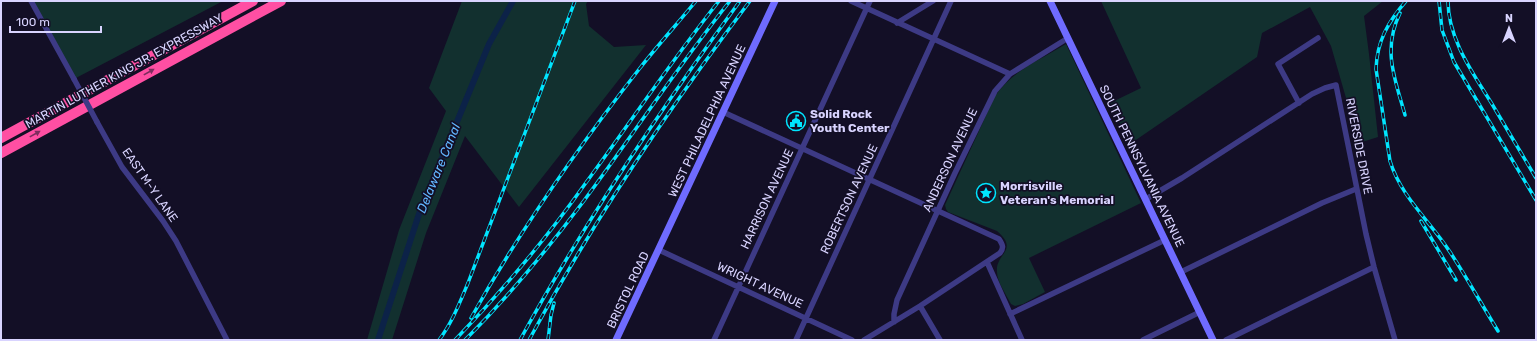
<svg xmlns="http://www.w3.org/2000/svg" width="1537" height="341" viewBox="0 0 1537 341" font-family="Rubik,sans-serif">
<rect width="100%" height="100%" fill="#130f26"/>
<!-- green -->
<path fill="#12302f" d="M31,1H223L74,79Z
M462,1H588L586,4L589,26L614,47L646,45L519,207L465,136L426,233L392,340H367L399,230L446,111L429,88Z
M1101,1H1383L1364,16L1369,54L1378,137L1359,143L1331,46L1310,7L1262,33L1257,57L1130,144L1110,103L1141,88Z
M1066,44L1141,203L1029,258L1045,292L1023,304L1015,306L1011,304C1006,294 997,282 997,272C995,253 1020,251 997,231L948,212L946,209L945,205L995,96C1013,70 1040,60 1066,44Z"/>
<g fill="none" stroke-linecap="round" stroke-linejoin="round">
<!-- canal -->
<path stroke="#0c2248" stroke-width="6" d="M378,340L419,214L489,44L513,1"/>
<!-- street -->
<path stroke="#3d3a85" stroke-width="5.5" d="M31,1L74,79
M851,1L1010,74
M897,23L933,1
M1299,103L1278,64L1318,38
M723,112L999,239C1003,245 1004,248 1000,253L920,306L864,340
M97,122L122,167L163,221L176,241L227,340
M1146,199L1182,178L1312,94L1325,88L1336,85L1366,234L1374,267L1395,340
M659,250L852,340
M987,262L1022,340
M1181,272L1322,203L1356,189
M920,306L940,340
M1010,314L1165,240
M894,322V314L897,300L955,173L995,91L1010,74L1068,38
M714,340L870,1
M796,340L951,1
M1143,340L1200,312
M1226,340L1374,267"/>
<!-- secondary -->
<path stroke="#6f6bff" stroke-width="7" d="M1050,1L1213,340
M616,340L775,1"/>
<!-- highway -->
<path stroke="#ff4fa3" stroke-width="10" d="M1,138L253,1
M1,153L281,1"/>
<!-- rail casing -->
<g stroke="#00e5ff" stroke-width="3.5">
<path id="rail" d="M1406,1C1388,22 1377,41 1376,69L1390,161C1401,197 1430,221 1450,252C1467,278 1482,305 1498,331
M1439,1L1442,30L1454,62L1536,200
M1448,1C1448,39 1473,73 1492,104C1507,129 1521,153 1536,178
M1400,13C1382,50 1395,79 1405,115
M1421,221L1456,280
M471,318C519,232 579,146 640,68C658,45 678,23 696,1
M439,340C452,323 460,302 468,283L575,1
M455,340C502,291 546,239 585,184C630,123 672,60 719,1
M465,340C508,297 547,250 583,202C633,135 678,66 730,1
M520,340C585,221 660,110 740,1
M529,340C593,221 669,108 750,1
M548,340L551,315L554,303"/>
</g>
<!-- rail -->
<use href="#rail" stroke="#130f26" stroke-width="2" stroke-dasharray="6" stroke-linecap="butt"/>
<!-- street-bridge -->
<path stroke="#3d3a85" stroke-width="5.5" d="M74,79L97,122"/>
</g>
<!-- one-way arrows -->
<defs><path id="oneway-solid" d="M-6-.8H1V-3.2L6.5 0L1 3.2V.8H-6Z"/></defs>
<g fill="#7d2c5e">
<use href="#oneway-solid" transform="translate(149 72) rotate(-29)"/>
<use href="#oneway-solid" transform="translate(35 134) rotate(-29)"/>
</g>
<!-- icons -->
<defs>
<g id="civic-ring" transform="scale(1)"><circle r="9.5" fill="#130f26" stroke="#00e5ff" stroke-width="1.5"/><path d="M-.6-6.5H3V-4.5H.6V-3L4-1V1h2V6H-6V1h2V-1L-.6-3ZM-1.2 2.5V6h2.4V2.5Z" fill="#00e5ff"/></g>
<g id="sight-ring" transform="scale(1)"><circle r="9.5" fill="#130f26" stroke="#00e5ff" stroke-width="1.5"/><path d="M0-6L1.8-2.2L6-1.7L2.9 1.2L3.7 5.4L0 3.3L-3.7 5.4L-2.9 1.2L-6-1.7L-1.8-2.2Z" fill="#00e5ff"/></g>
</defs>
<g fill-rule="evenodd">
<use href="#civic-ring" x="796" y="121"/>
<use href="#sight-ring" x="986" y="193"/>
</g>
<g text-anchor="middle" stroke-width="3.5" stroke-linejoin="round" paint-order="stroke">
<!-- street labels -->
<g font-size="12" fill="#d9d4ff" stroke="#130f26">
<text transform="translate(124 71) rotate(-29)" y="4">MARTIN LUTHER KING JR. EXPRESSWAY</text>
<text transform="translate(707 121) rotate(-65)" y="4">WEST PHILADELPHIA AVENUE</text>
<text transform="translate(1359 146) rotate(79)" y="4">RIVERSIDE DRIVE</text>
<text transform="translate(950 160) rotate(-65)" y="4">ANDERSON AVENUE</text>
<text transform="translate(1142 166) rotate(64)" y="4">SOUTH PENNSYLVANIA AVENUE</text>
<text transform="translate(150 185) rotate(55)" y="4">EAST M-Y LANE</text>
<text transform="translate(767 199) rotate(-65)" y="4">HARRISON AVENUE</text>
<text transform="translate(849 199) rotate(-65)" y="4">ROBERTSON AVENUE</text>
<text transform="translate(760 285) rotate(25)" y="4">WRIGHT AVENUE</text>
<text transform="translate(628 290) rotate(-65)" y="4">BRISTOL ROAD</text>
</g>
<!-- poi labels -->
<g font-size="12" font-weight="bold" fill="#d9d4ff" stroke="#130f26" text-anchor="start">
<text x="810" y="118">Solid Rock<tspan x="810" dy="14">Youth Center</tspan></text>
<text x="1000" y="190">Morrisville<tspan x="1000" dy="14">Veteran's Memorial</tspan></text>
</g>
<!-- water labels -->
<g font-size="13" font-style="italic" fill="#62b6ff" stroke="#130f26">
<text transform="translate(438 168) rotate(-68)" y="5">Delaware Canal</text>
</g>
</g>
<!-- border -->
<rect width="1537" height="341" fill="none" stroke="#d9d4ff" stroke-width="4"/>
<!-- north arrow -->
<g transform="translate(1509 28)" stroke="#130f26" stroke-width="3" paint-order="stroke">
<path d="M0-3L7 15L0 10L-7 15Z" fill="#d9d4ff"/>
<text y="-6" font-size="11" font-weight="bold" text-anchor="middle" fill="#d9d4ff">N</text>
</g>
<!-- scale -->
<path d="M10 26v6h91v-6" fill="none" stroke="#d9d4ff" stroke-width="2"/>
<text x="16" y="26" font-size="12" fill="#d9d4ff" stroke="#130f26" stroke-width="3" paint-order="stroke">100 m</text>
</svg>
